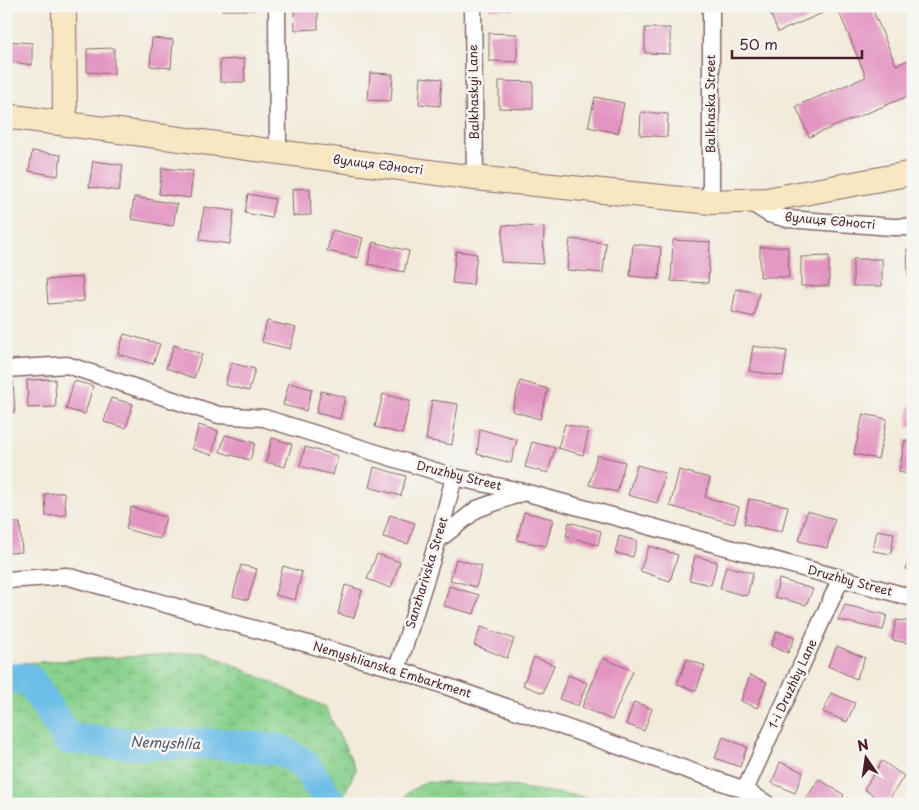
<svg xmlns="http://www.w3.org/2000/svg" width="919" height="810" viewBox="0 0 919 810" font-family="'Playpen Sans',sans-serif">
<defs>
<pattern id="wetland-marsh" width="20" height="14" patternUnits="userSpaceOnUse" patternTransform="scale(1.25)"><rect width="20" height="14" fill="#89d18c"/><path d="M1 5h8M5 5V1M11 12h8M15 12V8" fill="none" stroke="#78b379"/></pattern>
</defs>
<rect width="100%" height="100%" fill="#f6f6f2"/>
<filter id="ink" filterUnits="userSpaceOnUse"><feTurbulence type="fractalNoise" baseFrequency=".02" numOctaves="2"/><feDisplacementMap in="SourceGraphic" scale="10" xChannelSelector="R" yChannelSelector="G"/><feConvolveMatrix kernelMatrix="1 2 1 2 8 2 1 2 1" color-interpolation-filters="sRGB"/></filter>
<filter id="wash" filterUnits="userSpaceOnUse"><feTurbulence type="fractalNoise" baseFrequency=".0096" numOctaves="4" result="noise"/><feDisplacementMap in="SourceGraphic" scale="20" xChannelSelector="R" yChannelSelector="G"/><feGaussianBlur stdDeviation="1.12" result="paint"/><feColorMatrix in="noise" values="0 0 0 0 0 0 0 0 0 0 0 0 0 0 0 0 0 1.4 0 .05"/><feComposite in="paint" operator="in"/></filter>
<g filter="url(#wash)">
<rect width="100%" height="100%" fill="#f2ebda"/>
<!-- wetland -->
<path fill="url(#wetland-marsh)" stroke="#6a785c" d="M205,652L325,707L356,769L340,804H6V664Z
M425,782L502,785L634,804H399L409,792Z"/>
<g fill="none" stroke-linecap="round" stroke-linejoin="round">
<!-- river -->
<path stroke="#6cbde7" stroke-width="31" d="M6,678L29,679L68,739L134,744H221L281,750L304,764L332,804"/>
</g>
<g id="blocks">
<!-- building -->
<path fill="#e395c1" d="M222,6H253L254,10H222Z
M490,6H514V9H490Z
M642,6H670V10H642Z
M767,6H871L896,65L913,58V94L809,137L796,106L866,77L837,7L778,32Z
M318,8V29L295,30L294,9Z
M645,28H670V54L645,53Z
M489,33L517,34V62L489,61Z
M152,38L173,40L171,68L150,66Z
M6,41L32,43V65L6,61Z
M114,48V74L87,72V49Z
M244,59L245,82H220V60Z
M370,73L393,74L391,101L368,100Z
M421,77L442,79L440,106L419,104Z
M499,81L533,82V109L499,108Z
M595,97L624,103L618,133L588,127Z
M641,112L668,114L667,137L640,135Z
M32,151L61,155L58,176L29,171Z
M93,161L123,165L119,191L89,187Z
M162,168L193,171L190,198L159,194Z
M310,188L311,215L293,216L292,189Z
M248,194L275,199L271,218L245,213Z
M134,197L177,204L173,226L131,219Z
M204,207L234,211L230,244L200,240Z
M503,225L544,227L543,264L501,262Z
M332,230L363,238L358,258L327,251Z
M570,239L606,243L603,273L567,270Z
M673,240L710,242L708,283L671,281Z
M373,242L409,251L404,272L368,264Z
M633,244L661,247L659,279L630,276Z
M760,247H788L789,277H760Z
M907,249H913V275H908Z
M456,251L477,254L473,285L452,283Z
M829,256V286H801V257Z
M853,259H882V286H853Z
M82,277L84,301L48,304L46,280Z
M736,289L759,293L754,317L732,312Z
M267,321L296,328L290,349L262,342Z
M124,334L160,344L153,364L118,354Z
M174,345L202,354L194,378L166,368Z
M753,346L787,351L783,376L749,371Z
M231,363L255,369L249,391L225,385Z
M55,379L56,407L28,408L27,380Z
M6,381H13L15,412L6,413Z
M74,381L93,386L85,414L66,409Z
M520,381L548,389L540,419L512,411Z
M289,383L312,389L306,411L283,405Z
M321,391L345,397L340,419L316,413Z
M383,394L410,401L402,434L375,427Z
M111,398L133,404L126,428L104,422Z
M432,400L458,404L452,445L426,440Z
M909,406H913V427H907Z
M863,414L887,419L878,459L854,454Z
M565,424L589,430L583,455L558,448Z
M199,425L218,431L212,455L192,449Z
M480,429L517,440L511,463L477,454Z
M225,435L255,443L250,460L220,452Z
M272,438L292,444L285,467L266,462Z
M905,440L913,441V475L899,472Z
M532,442L555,448L548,473L525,467Z
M305,447L338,456L333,475L300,466Z
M597,455L625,462L617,492L589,485Z
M637,465L665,473L657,503L628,495Z
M374,467L406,476L401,496L369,487Z
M679,470L710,478L705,497L739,507L734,524L670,506Z
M64,492L66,515L46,516L45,494Z
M749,499L788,506L782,532L744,524Z
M131,507L166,517L160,539L126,529Z
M807,511L835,519L827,548L799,541Z
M524,512L553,519L546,546L517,540Z
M390,515L415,523L408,544L383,537Z
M569,522L601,531L598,545L566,536Z
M6,523H20L22,552L6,553Z
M877,530L894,533L891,554L873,551Z
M619,536L637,541L633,557L615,553Z
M649,546L678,555L670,581L640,571Z
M912,546H913V571L906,569Z
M377,554L400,562L391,588L367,579Z
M695,556L717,562L711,585L689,580Z
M456,559L482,566L476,587L450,580Z
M241,565L257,569L248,600L233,596Z
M283,566L302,572L295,600L275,595Z
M726,566L753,573L747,596L720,589Z
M779,579L813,589L806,605L775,597Z
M345,585L362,590L354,618L338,614Z
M449,586L479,595L474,614L444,606Z
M845,605L887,615L883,630L838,620Z
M896,620L913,622V644L892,640Z
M481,627L514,639L507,658L474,645Z
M777,631L795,637L788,653L771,646Z
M837,646L865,658L856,679L828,666Z
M534,657L554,665L543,693L523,685Z
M603,658L633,671L612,720L582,707Z
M687,659L705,666L696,691L677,684Z
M568,675L587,683L578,706L559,699Z
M750,675L767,682L757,708L741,701Z
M831,693L855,703L847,722L823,712Z
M634,702L652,709L644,731L626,724Z
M723,737L747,747L740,767L715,758Z
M882,761L904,776L886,804L864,789Z
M780,762L803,772L795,793L772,783Z
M819,779L844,795L839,804H807L804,802Z
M847,798L857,804H844Z"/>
</g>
</g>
<g filter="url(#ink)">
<use href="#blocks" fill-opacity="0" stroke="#856668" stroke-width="1"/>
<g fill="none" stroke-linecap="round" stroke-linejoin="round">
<!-- street casing -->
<g stroke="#856668" stroke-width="19">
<path id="street" d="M277,6L278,153
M473,6L475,178
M711,202V6
M750,202L769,214L788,219L892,227H913
M6,369L67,365L219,415L264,418L454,477L524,492L913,598
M438,540L477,509L524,492
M6,580L66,576L397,669L745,790L767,804
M397,669L438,540L454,477
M745,790L841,578"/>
</g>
<!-- secondary casing -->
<g stroke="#856668" stroke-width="26">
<path id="secondary" d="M64,6L65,124
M6,116L475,178L711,202L766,200L913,173"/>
</g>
<!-- street -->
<use href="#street" stroke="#fff" stroke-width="16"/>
<!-- secondary -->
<use href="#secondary" stroke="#f7e8c3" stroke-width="24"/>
</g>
</g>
<g text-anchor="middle" stroke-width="5" stroke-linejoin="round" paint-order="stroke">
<!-- street labels -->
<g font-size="12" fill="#4a1f2b" stroke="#f6f6f2">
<text transform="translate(474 92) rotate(-91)" y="4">Balkhaskyi Lane</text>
<text transform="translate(711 104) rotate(-90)" y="4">Balkhaska Street</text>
<text transform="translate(378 165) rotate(7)" y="4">вулиця Єдності</text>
<text transform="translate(830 221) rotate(5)" y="4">вулиця Єдності</text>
<text transform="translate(459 476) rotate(14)" y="4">Druzhby Street</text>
<text transform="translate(427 573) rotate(-73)" y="4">Sanzharivska Street</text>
<text transform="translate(850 581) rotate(15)" y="4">Druzhby Street</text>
<text transform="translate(392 670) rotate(17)" y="4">Nemyshlianska Embarkment</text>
<text transform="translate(793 684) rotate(-65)" y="4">1-i Druzhby Lane</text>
</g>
<!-- water labels -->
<g font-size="14" font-style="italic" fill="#56566d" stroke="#f6f6f2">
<text transform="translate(165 743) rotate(2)" y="5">Nemyshlia</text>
</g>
</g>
<!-- margin -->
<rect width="919" height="810" fill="none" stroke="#f6f6f2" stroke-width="25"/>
<!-- north arrow -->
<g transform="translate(866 758) rotate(347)" stroke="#f6f6f2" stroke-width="4" paint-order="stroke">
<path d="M0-4L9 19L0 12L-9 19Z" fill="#4a1f2b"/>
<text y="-8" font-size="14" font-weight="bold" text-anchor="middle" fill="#4a1f2b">N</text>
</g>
<!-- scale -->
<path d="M732 50v8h130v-8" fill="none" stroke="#4a1f2b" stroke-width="2.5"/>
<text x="739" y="50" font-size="15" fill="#4a1f2b" stroke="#f6f6f2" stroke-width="4" paint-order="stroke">50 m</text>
</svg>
